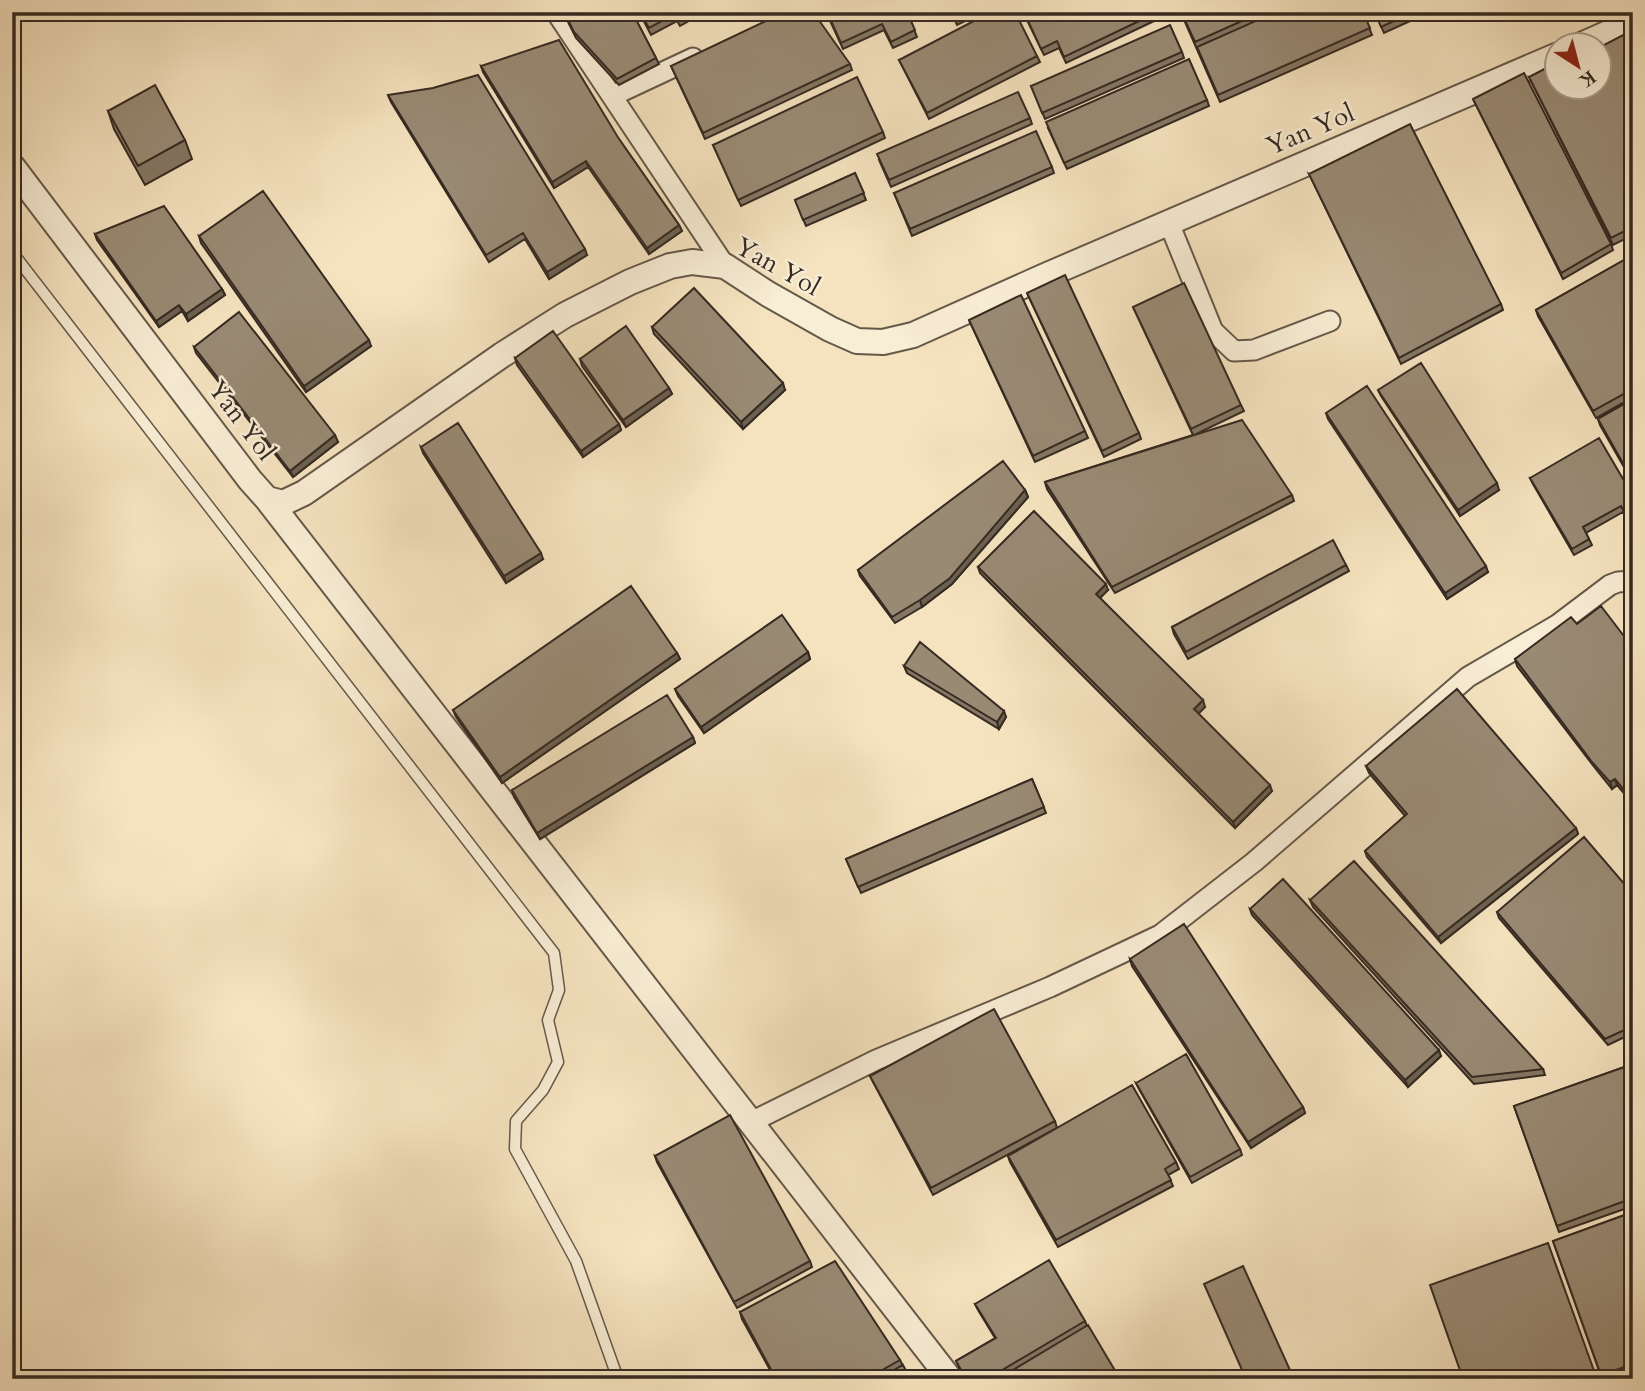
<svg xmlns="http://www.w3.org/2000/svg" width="1645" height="1391" viewBox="0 0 1645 1391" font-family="Cardo,serif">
<rect width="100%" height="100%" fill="#f5e3bf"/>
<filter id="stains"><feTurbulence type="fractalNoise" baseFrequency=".00286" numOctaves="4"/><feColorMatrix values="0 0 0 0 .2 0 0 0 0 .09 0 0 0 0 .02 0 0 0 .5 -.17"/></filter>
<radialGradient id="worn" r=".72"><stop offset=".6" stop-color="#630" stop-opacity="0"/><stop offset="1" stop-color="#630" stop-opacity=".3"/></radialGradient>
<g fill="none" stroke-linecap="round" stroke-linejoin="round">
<!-- service casing -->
<g stroke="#665849" stroke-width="13">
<path id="service" d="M12,252L554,953L559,990L548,1020L558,1062L543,1090L516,1121L515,1149L576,1261L618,1379"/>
</g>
<!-- minor casing -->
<g stroke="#665849" stroke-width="23">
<path id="minor" d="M556,12L725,266
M612,96L693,58
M1169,223L1213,331L1234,351L1254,350L1330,321
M751,1122L876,1060L1050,987L1160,935L1254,862L1468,677L1557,625L1610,585L1618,582L1633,581"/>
</g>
<!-- tertiary casing -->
<g stroke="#665849" stroke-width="28">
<path id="tertiary" d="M1579,46L1633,22
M12,166L250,480L267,499L283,503L304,493L502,355L565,315L630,282L670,266L692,262L725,266L768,294L830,329L857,341L883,342L913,335L1045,276L1558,55
M267,499L950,1379"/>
</g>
<!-- service -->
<use href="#service" stroke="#f8edd5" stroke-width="10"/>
<!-- minor -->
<use href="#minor" stroke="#f8edd5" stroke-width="19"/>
<!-- tertiary -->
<use href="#tertiary" stroke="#f8edd5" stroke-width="24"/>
</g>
<!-- wall -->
<path fill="#847764" stroke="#362a22" stroke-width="2" d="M563,12H632L656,58L659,64L619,85L576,38Z
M639,12H705L680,26L677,21L651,35Z
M826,12H907L917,37L893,48L884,30L843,49Z
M951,12H984L957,25Z
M1023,12H1173L1066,63L1059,48L1044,55Z
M1191,12H1363L1372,35L1220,102L1185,22Z
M1375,12H1430L1384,33Z
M1633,30V235L1613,245L1529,77L1558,88Z
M1182,52L1184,58L1045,119L1031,86Z
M1037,56L1040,62L929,119L899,60Z
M850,64L852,70L705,139L671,66Z
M481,66L619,139L679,225L682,231L649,254L588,167L554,188L483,72Z
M388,95L587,255L549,279L525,239L489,262L391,102Z
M1473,99L1611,244L1613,250L1563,279Z
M1207,100L1209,106L1067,169L1048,128Z
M108,111L185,140L192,159L145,185L114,129Z
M1030,118L1032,124L891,187L879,160Z
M883,132L885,138L741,206L713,145Z
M1052,167L1054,173L912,236L894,193Z
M855,173L866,200L806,226L795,200Z
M1309,174L1501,304L1503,310L1401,364Z
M95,234L222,289L225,295L188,321L182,311L159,327L97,240Z
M199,236L371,346L306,392L201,243Z
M1633,255V397L1596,418L1538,316L1536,310Z
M1027,293L1139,433L1141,439L1104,457Z
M1133,307L1241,405L1244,411L1194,435L1292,495L1294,501L1115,593L1047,489L1045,482L1193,435Z
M969,320L1085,431L1088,438L1035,462Z
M652,327L785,390L743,429L654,334Z
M194,347L338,442L293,477L196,353Z
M515,358L619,424L621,430L583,457L517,365Z
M580,359L669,388L672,394L626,427L582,366Z
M1378,390L1499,490L1460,516L1381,396Z
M1633,399V483L1600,425L1598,419Z
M1326,413L1488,572L1447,599L1328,419Z
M421,447L543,559L506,583L423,453Z
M1530,478L1633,496V521L1629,523L1623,512L1586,533L1592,545L1574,555L1533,484Z
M1025,490L1028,497L952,584L922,607L895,623L860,576L858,570Z
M1346,565L1349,571L1188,659L1174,634L1172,627Z
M978,567L1108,590L1100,598L1205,707L1198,714L1272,791L1235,828L980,573Z
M1577,624L1633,648V804L1617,785L1612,789L1595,768L1517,666L1515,659Z
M808,652L810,659L704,733L678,696L675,689Z
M677,653L680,659L502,783L456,717L453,710Z
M904,666L1006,717L999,729L907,673Z
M693,737L695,743L540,839L514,797L512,790Z
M1366,766L1576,828L1578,834L1441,943L1367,857L1365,851L1405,816L1369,773Z
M1032,779L1046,813L861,893L846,859Z
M1633,894V1033L1608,1045L1499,918L1497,912Z
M1310,900L1543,1069L1545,1075L1474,1084L1313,907Z
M1250,909L1441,1056L1408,1087L1252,915Z
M1130,959L1303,1107L1305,1113L1251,1148L1132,966Z
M1633,1064V1206L1559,1232L1514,1106Z
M870,1076L1055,1121L1057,1128L933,1195L873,1082Z
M1136,1083L1240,1149L1242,1155L1192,1183L1139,1089Z
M655,1156L810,1261L812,1267L737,1308L657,1162Z
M1008,1156L1176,1162L1179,1169L1168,1175L1173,1186L1058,1247L1010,1162Z
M1633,1212V1379H1602L1553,1241Z
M975,1304L1085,1321L1087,1326L1120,1379H965L956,1361L995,1338L978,1310Z
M740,1312L900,1360L910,1379H775L742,1319Z"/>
<!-- shaded-wall -->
<path fill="#6b6151" stroke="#362a22" stroke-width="2" d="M586,161L588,167L554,188L552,182Z
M679,225L682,231L649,254L647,248Z
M585,249L587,255L549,279L547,272Z
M222,289L225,295L188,321L186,314Z
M179,305L182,311L159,327L156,321Z
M369,340L371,346L306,392L304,386Z
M783,383L785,390L743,429L741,422Z
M669,388L672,394L626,427L623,420Z
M619,424L621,430L583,457L581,451Z
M335,435L338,442L293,477L290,471Z
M1497,483L1499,490L1460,516L1458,510Z
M1025,490L1028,497L952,584L922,607L920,600Z
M541,553L543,559L506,583L504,576Z
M1486,566L1488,572L1447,599L1445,593Z
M1106,584L1108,590L1098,600L1096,594Z
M808,652L810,659L704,733L701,727Z
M677,653L680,659L502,783L500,777Z
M1203,700L1205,707L1196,716L1194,709Z
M1004,711L1006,717L999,729L997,722Z
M693,737L695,743L540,839L537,833Z
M1615,779L1617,785L1612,789L1610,782Z
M1270,785L1272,791L1235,828L1233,822Z
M1576,828L1578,834L1441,943L1438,937Z
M1439,1050L1441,1056L1408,1087L1405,1080Z
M1303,1107L1305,1113L1251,1148L1248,1142Z"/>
<!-- building -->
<path fill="#998a74" stroke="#362a22" stroke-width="2" d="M564,12H632L656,58L617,79L574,32Z
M640,12H691L678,20L675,14L649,28Z
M785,12H813L850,64L703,133L671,66Z
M827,12H907L915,30L891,42L882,24L841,43Z
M952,12H968L955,19Z
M991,12H1015L1037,56L927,113L899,60Z
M1024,12H1158L1064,57L1057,41L1041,49Z
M1191,12H1262L1195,42L1183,16Z
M1276,12H1363L1370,28L1218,95L1197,47Z
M1375,12H1414L1381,27Z
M1170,25L1182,52L1042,113L1031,86Z
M1633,30V227L1611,238L1529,77L1558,62V88H1600V47Z
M559,40L619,139L679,225L647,248L586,161L552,182L481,66Z
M1189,59L1207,100L1064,163L1046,122Z
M1524,73L1611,244L1561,273L1473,99Z
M478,75L585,249L547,272L523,233L486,255L388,95L433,88Z
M857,77L883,132L738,200L713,145Z
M155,85L185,140L138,166L108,111Z
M1018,92L1030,118L889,180L877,154Z
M1410,124L1501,304L1399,358L1309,174Z
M1036,131L1052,167L910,229L894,193Z
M855,173L864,193L803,220L795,200Z
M263,191L369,340L304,386L199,236Z
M164,206L222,289L186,314L179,305L156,321L95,234Z
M1633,255V389L1593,411L1536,310Z
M1065,275L1139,433L1102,451L1027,293Z
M1184,283L1241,405L1191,429L1133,307Z
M694,288L783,383L741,422L652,327Z
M1021,295L1085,431L1033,456L969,320Z
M239,312L335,435L290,471L194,347Z
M626,326L669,388L623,420L580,359Z
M553,331L619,424L581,451L515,358Z
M1421,363L1497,483L1458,510L1378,390Z
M1367,386L1486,566L1445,593L1326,413Z
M1633,399V481L1598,419Z
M1242,420L1292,495L1112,587L1045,482Z
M458,423L541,553L504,576L421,447Z
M1599,438L1633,496V514L1627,517L1621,506L1583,527L1589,539L1572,549L1530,478Z
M1003,461L1025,490L950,578L920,600L892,617L858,570Z
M1034,511L1106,584L1096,594L1203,700L1194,709L1270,785L1233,822L978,567Z
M1333,540L1346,565L1186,652L1172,627Z
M631,586L677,653L500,777L453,710Z
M1601,606L1633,648V801L1615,779L1610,782L1592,762L1515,659L1571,617L1577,624Z
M782,615L808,652L701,727L675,689Z
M920,642L1004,711L997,722L904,666Z
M1457,689L1576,828L1438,937L1365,851L1407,814L1366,766Z
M667,695L693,737L537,833L512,790Z
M1032,779L1044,807L858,887L846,859Z
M1584,837L1633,894V1026L1605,1039L1497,912Z
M1354,861L1543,1069L1472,1077L1310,900Z
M1283,879L1439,1050L1405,1080L1250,909Z
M1184,924L1303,1107L1248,1142L1130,959Z
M994,1009L1055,1121L931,1188L870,1076Z
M1186,1054L1240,1149L1190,1177L1136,1083Z
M1633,1064V1198L1557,1226L1514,1106Z
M1132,1085L1176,1162L1165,1169L1171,1180L1056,1240L1008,1156Z
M730,1115L810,1261L734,1302L655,1156Z
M1633,1212V1364L1601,1375L1553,1241Z
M1548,1243L1597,1379H1463L1430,1285Z
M1049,1260L1085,1321L987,1379H966L956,1361L996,1338L975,1304Z
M835,1261L900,1360L866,1379H776L740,1312Z
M1243,1266L1294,1379H1246L1204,1284Z
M1088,1325L1120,1379H998Z
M903,1365L910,1379H878Z
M1633,1371V1379H1611Z"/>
<g text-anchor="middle" stroke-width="5" stroke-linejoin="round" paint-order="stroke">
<!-- street labels -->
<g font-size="26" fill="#362a22" stroke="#f8edd5">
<text transform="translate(1310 129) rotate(-23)" y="9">Yan Yol</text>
<text transform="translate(778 266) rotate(29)" y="9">Yan Yol</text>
<text transform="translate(242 420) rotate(53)" y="9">Yan Yol</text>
</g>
</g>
<!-- margin -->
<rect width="1645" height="1391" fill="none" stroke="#f5e3bf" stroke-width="42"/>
<rect x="14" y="14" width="1617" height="1363" fill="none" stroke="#362a22" stroke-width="3.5"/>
<rect x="21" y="21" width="1603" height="1349" fill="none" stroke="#362a22" stroke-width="2"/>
<!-- north arrow -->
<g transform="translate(1578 66) rotate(144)"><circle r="33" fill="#f8edd5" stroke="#aa9f8d" stroke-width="2"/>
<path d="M0-5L12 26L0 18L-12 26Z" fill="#8f2418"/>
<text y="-10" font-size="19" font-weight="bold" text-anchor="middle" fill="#362a22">K</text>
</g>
<rect width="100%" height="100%" filter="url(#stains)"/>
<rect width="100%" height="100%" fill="url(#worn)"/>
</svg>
